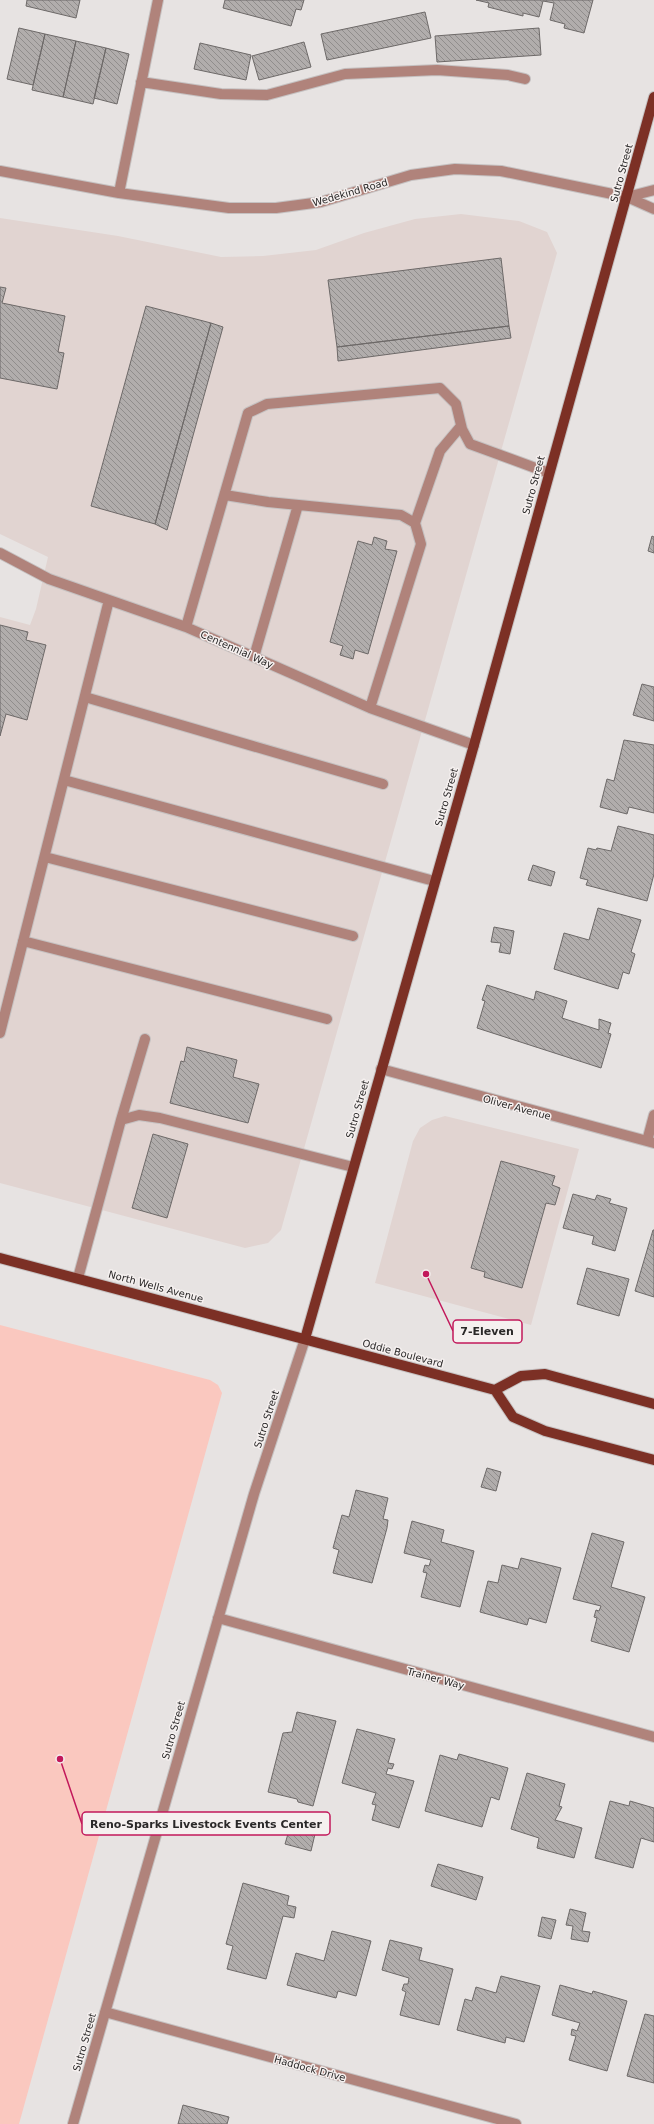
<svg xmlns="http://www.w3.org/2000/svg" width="654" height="2124" viewBox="0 0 654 2124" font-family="'DejaVu Sans',sans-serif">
<defs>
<pattern id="building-back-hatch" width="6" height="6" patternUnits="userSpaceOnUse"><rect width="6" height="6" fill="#b1adac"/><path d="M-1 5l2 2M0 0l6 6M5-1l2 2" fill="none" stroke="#908d8c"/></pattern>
</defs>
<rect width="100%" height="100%" fill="#e7e3e2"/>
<!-- built -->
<path fill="#e1d4d1" d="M461,214L519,221L547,232L557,253L281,1230L268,1243L245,1248L0,1183V617L30,625L36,609L48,557L0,534V218L118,236L221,257L263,256L316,250L364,233L415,219Z
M445,1116L579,1149L531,1325L375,1283L413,1141L420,1128L432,1120Z"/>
<!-- green -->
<path fill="#fac8bf" d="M0,1325L210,1380L218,1385L222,1393L19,2124H0Z"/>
<!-- building -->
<path fill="url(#building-back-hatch)" stroke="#6d6968" d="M27,0H80L76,18L26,6Z
M225,0H304L301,10L296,9L291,26L223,8Z
M476,0H593L584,33L564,28L565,24L550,20L554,3L543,1L539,17L523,13V16L488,7L489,3Z
M425,12L431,38L327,60L321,34Z
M19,28L45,34L33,85L7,79Z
M539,28L541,55L437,62L435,36Z
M45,34L76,41L63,97L32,90Z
M76,41L106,48L93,104L63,97Z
M304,42L311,67L259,80L252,56Z
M200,43L251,55L246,80L194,69Z
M106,48L129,54L117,104L94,98Z
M501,258L509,326L337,347L328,280Z
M0,287L6,288L2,303L65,316L58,352L64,353L57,389L0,378Z
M146,306L211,323L155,524L91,506Z
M211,323L223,327L167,530L155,524Z
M509,326L511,338L338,361L337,347Z
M652,536L654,537V553L648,551Z
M374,537L387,541L385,549L397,551L368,654L355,650L353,659L340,655L343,646L330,642L358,541L372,545Z
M0,625L28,632L26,640L46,645L27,720L6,714L0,736Z
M642,684L654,687V721L633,715Z
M624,740L654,745V813L629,807L627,814L600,807L607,779L614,781Z
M618,826L654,835V874L647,901L586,885L588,880L580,878L588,848L596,850L597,848L611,851Z
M533,865L555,872L551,886L528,880Z
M598,908L641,920L631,952L635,954L629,974L623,972L618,989L554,969L564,933L589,940Z
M494,927L514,931L510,954L499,952L501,943L491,942Z
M487,985L534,1000L536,991L567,1001L562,1018L599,1030V1019L611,1023L608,1033L611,1034L601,1068L477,1028L485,1001L482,1000Z
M187,1047L237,1060L233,1077L259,1084L248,1123L170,1103L181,1061L184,1062Z
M153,1134L188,1144L167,1218L132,1208Z
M501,1161L555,1176L552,1185L560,1188L555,1205L546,1203L522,1288L484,1277L485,1272L471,1268Z
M573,1194L595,1200L597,1195L611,1199L609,1203L627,1208L615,1251L592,1244L594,1236L563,1228Z
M653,1230H654V1297L635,1291Z
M587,1268L629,1279L619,1316L577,1304Z
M487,1468L501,1472L496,1491L481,1487Z
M356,1490L388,1498L383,1519L388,1520L387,1528L372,1583L333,1573L339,1550L333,1548L342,1515L349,1517Z
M412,1521L444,1530L441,1542L474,1551L460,1607L421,1597L427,1573L423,1572L425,1565L429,1566L431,1560L404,1553Z
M592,1533L624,1542L611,1587L645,1597L629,1652L591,1641L597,1618L594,1617L596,1610L599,1611L601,1606L573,1599Z
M521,1558L561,1568L546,1623L529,1618L527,1625L480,1612L488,1581L498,1583L502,1565L518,1569Z
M297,1712L336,1721L313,1806L298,1802L297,1799L268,1792L283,1733L292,1732Z
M357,1729L395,1739L388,1763L394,1764L392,1769L388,1768L386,1774L414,1781L399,1828L372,1820L376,1805L372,1804L376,1793L342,1783Z
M459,1754L508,1768L499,1800L491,1797L482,1827L425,1811L440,1755L457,1760Z
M527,1773L565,1784L559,1806L562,1807L555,1820L582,1828L574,1858L537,1848L539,1838L511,1829Z
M610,1801L629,1806L630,1801L654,1808V1842L641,1838L633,1868L595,1858Z
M290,1827L315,1834L311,1851L285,1844Z
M438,1864L483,1877L476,1900L431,1886Z
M243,1883L289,1896L287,1905L296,1907L294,1918L283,1916L266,1979L227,1969L233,1946L226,1944Z
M570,1909L586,1913L582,1931L590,1932L588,1942L571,1939L573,1926L566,1925Z
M542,1917L556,1920L551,1939L538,1936Z
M332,1931L371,1941L356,1996L338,1991L336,1998L287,1985L296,1953L324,1961Z
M390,1940L422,1948L419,1960L453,1969L439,2025L400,2015L406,1992L402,1990L404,1984H408L409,1978L382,1970Z
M501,1976L540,1986L524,2042L506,2037L505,2043L457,2030L465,1999L472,2001L476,1987L496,1993Z
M560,1985L592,1994L593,1991L627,2001L607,2071L569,2060L576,2036L571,2035L572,2029L577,2031L580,2023L552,2015Z
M645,2014L654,2016V2083L627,2076Z
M183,2105L229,2117L227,2124H178Z"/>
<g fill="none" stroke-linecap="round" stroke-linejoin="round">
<!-- minor casing -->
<g stroke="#c5c1c1" stroke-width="12">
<path id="minor" d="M141,82L221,94L267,95L345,74L437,70L508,75L525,79
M0,171L119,193L229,208H276L321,202L411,175L455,169L501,171L627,197L654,209
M119,193L158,0
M627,197L654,190
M225,495L268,502L401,515L415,523L421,544L370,708
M415,523L440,451L461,426
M0,553L49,579L186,627L370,708L474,745
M186,627L248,413L267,404L440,388L456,404L462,429L470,444L549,473
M254,657L298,505
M85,697L383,784
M64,780L434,881
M45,857L353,936
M23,941L327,1019
M0,1033L109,600
M381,1069L654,1143
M121,1120L145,1039
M647,1141L654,1115
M78,1278L121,1120L139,1115L160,1118L353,1167
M218,1618L654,1737
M105,2012L516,2124
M73,2124L254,1494L305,1339"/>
</g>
<!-- major casing -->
<g stroke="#c5c1c1" stroke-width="12">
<path id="major" d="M0,1258L495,1390L513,1417L545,1431L654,1460
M305,1339L474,745L654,97
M495,1390L521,1376L545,1374L654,1404"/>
</g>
<!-- minor -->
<use href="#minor" stroke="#b0837b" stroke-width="10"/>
<!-- major -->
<use href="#major" stroke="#7c3025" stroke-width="10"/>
</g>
<g text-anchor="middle" stroke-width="3" stroke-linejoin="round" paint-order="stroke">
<!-- street labels -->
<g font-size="10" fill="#2a2828" stroke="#f5f0ef">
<text transform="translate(621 173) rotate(-75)" y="4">Sutro Street</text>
<text transform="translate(350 192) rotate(-16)" y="4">Wedekind Road</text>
<text transform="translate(533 485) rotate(-75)" y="4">Sutro Street</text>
<text transform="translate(237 649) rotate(24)" y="4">Centennial Way</text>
<text transform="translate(446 797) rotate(-74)" y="4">Sutro Street</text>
<text transform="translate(517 1107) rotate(15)" y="4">Oliver Avenue</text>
<text transform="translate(357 1109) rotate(-74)" y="4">Sutro Street</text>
<text transform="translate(156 1286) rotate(15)" y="4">North Wells Avenue</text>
<text transform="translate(403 1353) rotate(15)" y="4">Oddie Boulevard</text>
<text transform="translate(266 1419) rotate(-72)" y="4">Sutro Street</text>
<text transform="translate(436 1678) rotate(15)" y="4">Trainer Way</text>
<text transform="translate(173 1730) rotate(-74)" y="4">Sutro Street</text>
<text transform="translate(84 2042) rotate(-74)" y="4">Sutro Street</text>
<text transform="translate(310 2068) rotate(15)" y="4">Haddock Drive</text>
</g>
</g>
<!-- callouts -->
<path fill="none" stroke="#c2185b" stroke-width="1.5" d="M426 1274L453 1331M60 1759L82 1824"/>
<g fill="#c2185b" stroke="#f5f0ef" stroke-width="1.5">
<circle cx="426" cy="1274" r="4"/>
<circle cx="60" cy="1759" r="4"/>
</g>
<g fill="#f5f0ef" stroke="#c2185b" stroke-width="1.5">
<rect x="453" y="1320" width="69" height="23" rx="4"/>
<rect x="82" y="1812" width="248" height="23" rx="4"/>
</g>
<g font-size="11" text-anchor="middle" font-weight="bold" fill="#2a2828">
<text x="487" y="1335">7-Eleven</text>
<text x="206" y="1828">Reno-Sparks Livestock Events Center</text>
</g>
</svg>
